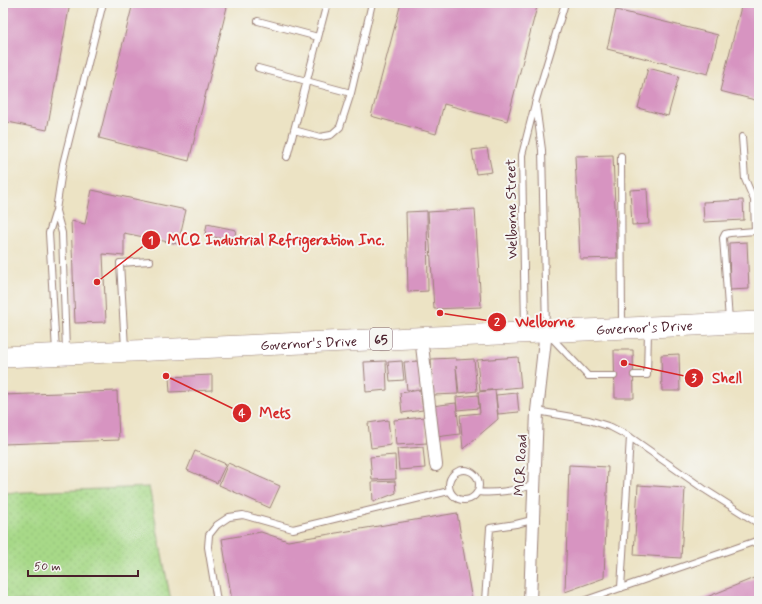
<svg xmlns="http://www.w3.org/2000/svg" width="762" height="604" viewBox="0 0 762 604" font-family="Mynerve,sans-serif">
<defs>
<pattern id="grass-dots" width="8" height="8" patternUnits="userSpaceOnUse"><rect width="8" height="8" fill="#a7d988"/><path d="M2 2h.1M6 6h.1" fill="none" stroke="#91ba76" stroke-width="1.8" stroke-linecap="round"/></pattern>
</defs>
<rect width="100%" height="100%" fill="#f6f6f2"/>
<filter id="ink" filterUnits="userSpaceOnUse"><feTurbulence type="fractalNoise" baseFrequency=".025" numOctaves="2"/><feDisplacementMap in="SourceGraphic" scale="8" xChannelSelector="R" yChannelSelector="G"/><feConvolveMatrix kernelMatrix="1 2 1 2 8 2 1 2 1" color-interpolation-filters="sRGB"/></filter>
<filter id="wash" filterUnits="userSpaceOnUse"><feTurbulence type="fractalNoise" baseFrequency=".012" numOctaves="4" result="noise"/><feDisplacementMap in="SourceGraphic" scale="16" xChannelSelector="R" yChannelSelector="G"/><feGaussianBlur stdDeviation="0.9" result="paint"/><feColorMatrix in="noise" values="0 0 0 0 0 0 0 0 0 0 0 0 0 0 0 0 0 1.4 0 .05"/><feComposite in="paint" operator="in"/></filter>
<g filter="url(#wash)">
<rect width="100%" height="100%" fill="#ece3c4"/>
<!-- grass -->
<path fill="url(#grass-dots)" stroke="#787c5a" d="M149,487L171,601H3V493Z"/>
<g id="blocks">
<!-- building -->
<path fill="#d794c1" d="M3,3H70L47,130L3,121Z
M133,3H228L189,161L99,138Z
M401,3H538L507,121L444,104L436,134L371,116Z
M742,3H759V101L720,91Z
M616,10L718,35L708,74L607,49Z
M648,68L679,76L668,116L638,108Z
M487,148L492,172L476,174L472,150Z
M613,155L617,258L580,259L575,156Z
M647,189L649,224L632,225L630,190Z
M92,190L186,210L178,244L124,233V256L103,254L106,322L75,323L71,221L85,224Z
M743,200L744,220L704,222L703,202Z
M475,209L481,307L434,309L428,212Z
M427,211L428,291L408,292L406,212Z
M207,224L236,230L234,241L205,235Z
M747,242L749,289L730,290L729,243Z
M614,350H633L634,398H615Z
M679,354L680,391H662L661,355Z
M518,357L521,387L480,391L477,360Z
M456,358V360L474,359L477,391L459,393L456,366L458,394L433,395L431,359Z
M386,361L387,390L366,392L364,362Z
M402,361L404,380L390,381L388,362Z
M419,361L421,389L407,390L404,362Z
M212,375V390L170,392L169,377Z
M420,390L423,410L402,413L400,393Z
M495,390L498,419L463,449L460,415L480,413L478,392Z
M117,391L119,440L3,444V395Z
M517,393L519,412L498,414L496,395Z
M478,395L479,408L457,410L456,397Z
M456,403L460,434L436,437L432,406Z
M425,417L427,443L396,445L394,420Z
M388,420L391,445L371,448L368,423Z
M423,447L425,468L399,470L397,449Z
M195,451L226,464L217,483L187,470Z
M395,455L396,479L372,480L370,457Z
M228,463L280,486L270,508L219,485Z
M569,465L608,467L604,578L565,592Z
M395,481L396,493L373,502L372,482Z
M638,485L685,488L681,558L634,555Z
M457,513L472,601H232L222,539L261,532L288,541Z
M759,576V601H697Z"/>
</g>
</g>
<g filter="url(#ink)">
<use href="#blocks" fill-opacity="0" stroke="#9b8178" stroke-width="1"/>
<g fill="none" stroke-linecap="round" stroke-linejoin="round">
<!-- lane casing -->
<g stroke="#9b8178" stroke-width="8">
<path id="lane" d="M258,21L318,37
M258,68L351,93
M536,105L542,150L546,330
M294,130L320,137L331,135L340,127L351,93L372,3
M742,137L745,179L754,200L755,231
M621,156L622,325
M287,157L327,3
M56,211L62,233L66,351
M729,320L723,238L725,234L730,233L755,231L759,235
M525,329L522,155L536,100L565,3
M551,337L588,376H614
M125,348L120,263L150,261
M56,351L49,233L56,210L63,164L103,3
M634,375H647L648,331
M537,411L589,420L611,427L630,437L704,489L759,524
M449 485a15 15 0 1 1 30 0a15 15 0 1 1-30 0Z
M478,492C497,494 515,490 534,485
M621,588L630,437
M217,601L208,547L209,535L217,525L229,517L243,515L293,529L449,491
M485,601L490,528L516,524L532,520
M583,601L759,540"/>
</g>
<!-- street casing -->
<g stroke="#9b8178" stroke-width="14">
<path id="street" d="M421,337L436,465
M530,601L537,411L546,331"/>
</g>
<!-- highway casing -->
<g stroke="#9b8178" stroke-width="22">
<g id="highway">
<path id="s1" d="M3,357L759,322"/>
</g>
</g>
<!-- lane -->
<use href="#lane" stroke="#fff" stroke-width="6"/>
<!-- street -->
<use href="#street" stroke="#fff" stroke-width="12"/>
<!-- highway -->
<use href="#highway" stroke="#fff" stroke-width="21"/>
</g>
</g>
<g text-anchor="middle" stroke-width="4" stroke-linejoin="round" paint-order="stroke">
<!-- shield labels -->
<rect fill="#f6f6f2" stroke="#7e6067" stroke-width="1" x="370" y="328" width="22" height="22" rx="3"/>
<g font-size="13" font-weight="bold" fill="#4a1f2b">
<text x="381" y="344">65</text>
</g>
<!-- street labels -->
<g font-size="14" fill="#4a1f2b" stroke="#f6f6f2">
<text transform="translate(511 209) rotate(-91)" y="5">Welborne Street</text>
<text dy="5" stroke="none"><textPath href="#s1" startOffset="642">Governor's Drive</textPath></text>
<text dy="5" stroke="none"><textPath href="#s1" startOffset="306">Governor's Drive</textPath></text>
<text transform="translate(520 465) rotate(-87)" y="5">MCR Road</text>
</g>
</g>
<!-- callouts -->
<path fill="none" stroke="#d62828" stroke-width="1.5" d="M97 282L151 240M440 313L497 322M624 363L694 378M166 376L242 413"/>
<g fill="#d62828" stroke="#f6f6f2" stroke-width="1.5">
<circle cx="97" cy="282" r="4"/>
<circle cx="440" cy="313" r="4"/>
<circle cx="624" cy="363" r="4"/>
<circle cx="166" cy="376" r="4"/>
<circle cx="151" cy="240" r="10"/>
<circle cx="497" cy="322" r="10"/>
<circle cx="694" cy="378" r="10"/>
<circle cx="242" cy="413" r="10"/>
</g>
<g font-size="12" text-anchor="middle" font-weight="bold" fill="#fff">
<text x="151" y="244">1</text>
<text x="497" y="326">2</text>
<text x="694" y="382">3</text>
<text x="242" y="417">4</text>
</g>
<g font-size="15" text-anchor="middle" font-weight="bold" fill="#d62828" stroke="#f6f6f2" stroke-width="4" stroke-linejoin="round" paint-order="stroke">
<text x="276" y="245">MCQ Industrial Refrigeration Inc.</text>
<text x="545" y="327">Welborne</text>
<text x="727" y="383">Shell</text>
<text x="275" y="418">Mets</text>
</g>
<!-- margin -->
<rect width="762" height="604" fill="none" stroke="#f6f6f2" stroke-width="16"/>
<!-- scale -->
<path d="M28 570v6h110v-6" fill="none" stroke="#4a1f2b" stroke-width="2"/>
<text x="34" y="570" font-size="12" fill="#4a1f2b" stroke="#f6f6f2" stroke-width="3" paint-order="stroke">50 m</text>
</svg>
